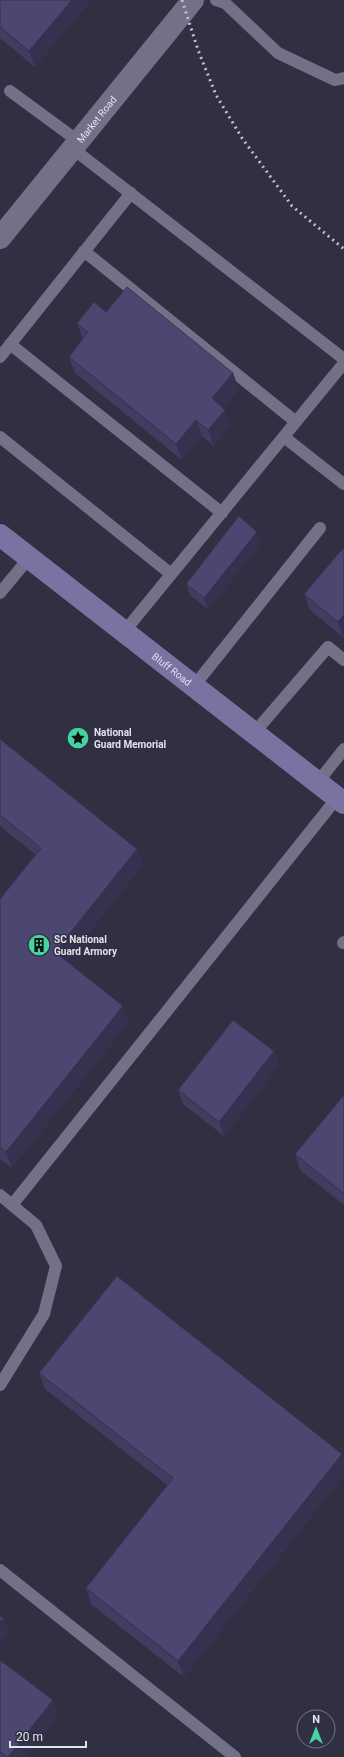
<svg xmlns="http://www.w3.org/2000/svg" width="344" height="1757" viewBox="0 0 344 1757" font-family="Roboto,sans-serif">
<rect width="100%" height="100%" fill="#313043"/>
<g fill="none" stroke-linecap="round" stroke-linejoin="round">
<!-- service -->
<path stroke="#727187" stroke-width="12" d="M216,0L225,3L278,53L335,80L344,78
M10,91L78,141
M72,148L344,359
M84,251L296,422
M10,344L222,513
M0,357L131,193
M0,437L171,574
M284,437L344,484
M0,593L29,558
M124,632L344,363
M194,686L320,528
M254,733L328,647L344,660
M318,782L344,749
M343,943L344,942
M0,1195L36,1225L56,1266L44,1314L0,1385
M12,1205L337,798
M0,1570L235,1757"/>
<!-- minor -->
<path stroke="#727187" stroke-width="22" id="s1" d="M0,238L193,0"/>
<!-- secondary -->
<path stroke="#7873a1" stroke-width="22" id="s2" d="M0,535L344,803"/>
<!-- rail -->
<path stroke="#c0c0cd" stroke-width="3" stroke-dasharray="2 4" stroke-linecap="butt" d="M182,0L198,50L216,95L242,138L292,206L344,249"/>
</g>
<!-- wall -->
<path fill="#403d61" d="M0,0H91L35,67L0,38Z
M106,312L239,389L223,408L231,426L214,446L202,436L182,460L75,373L69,357L83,339L77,323Z
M261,543L208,609L190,595L186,584Z
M344,547V638L310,610L304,594Z
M0,739L137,849L143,865L66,961L129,1022L12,1168L0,1159V899L36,855L0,826Z
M274,1051L279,1065L224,1136L183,1104L178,1090Z
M344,1095V1205L300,1170L295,1154Z
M39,1373L342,1454L344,1458V1475L184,1677L91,1604L86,1588L167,1485L45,1389Z
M0,1660L53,1700L58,1714L25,1757H0Z"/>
<!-- shaded-wall -->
<path fill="#34324f" d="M72,0H91L35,67L29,51Z
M233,373L239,389L218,415L212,398Z
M225,410L231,426L214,446L208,430Z
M196,420L202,436L182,460L176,444Z
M257,532L261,543L208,609L204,598Z
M344,615V638L338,622Z
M137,849L143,865L60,968L55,952Z
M123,1006L129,1022L12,1168L6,1152Z
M274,1051L279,1065L224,1136L219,1122Z
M342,1454L344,1458V1475L184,1677L178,1661Z
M4,1618L9,1633L0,1644V1623Z
M53,1700L58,1714L25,1757H8Z"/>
<!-- building -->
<path fill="#4b4771" stroke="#34324f" d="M0,0H72L29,51L0,27Z
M127,287L233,373L212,398L225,410L208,430L196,420L176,444L69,357L88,332L77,323L94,302L106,312Z
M239,516L257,532L204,598L186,584Z
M344,547V615L338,622L304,594Z
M0,739L137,849L55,952L123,1006L6,1152L0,1147V899L41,848L0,815Z
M233,1020L274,1051L219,1122L178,1090Z
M344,1095V1192L343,1193L295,1154Z
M117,1276L342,1454L178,1661L86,1588L173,1478L39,1373Z
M0,1616L4,1618L0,1623Z
M0,1660L53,1700L8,1757H7L0,1752Z"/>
<!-- icons -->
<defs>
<g id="sight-disc" transform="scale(1.15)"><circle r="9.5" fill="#44d49f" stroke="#313043"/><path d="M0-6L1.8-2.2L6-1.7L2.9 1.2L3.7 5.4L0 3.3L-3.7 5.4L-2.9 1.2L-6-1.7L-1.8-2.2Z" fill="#111"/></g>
<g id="building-disc" transform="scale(1.15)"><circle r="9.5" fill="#44d49f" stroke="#313043"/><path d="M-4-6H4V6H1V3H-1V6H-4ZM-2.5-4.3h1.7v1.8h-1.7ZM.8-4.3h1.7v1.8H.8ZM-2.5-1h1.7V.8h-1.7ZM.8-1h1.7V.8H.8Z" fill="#111"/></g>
</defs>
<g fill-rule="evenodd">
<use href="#sight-disc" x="78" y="738"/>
<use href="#building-disc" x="39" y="945"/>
</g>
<g text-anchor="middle" stroke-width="3" stroke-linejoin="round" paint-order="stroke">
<!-- street labels -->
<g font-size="10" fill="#e2e2ee" stroke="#313043">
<text dy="4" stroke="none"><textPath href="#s1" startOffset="153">Market Road</textPath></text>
<text dy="4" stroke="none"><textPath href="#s2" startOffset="218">Bluff Road</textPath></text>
</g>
<!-- poi labels -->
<g font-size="10" font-weight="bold" fill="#e2e2ee" stroke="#313043" text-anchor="start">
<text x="94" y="736">National<tspan x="94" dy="12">Guard Memorial</tspan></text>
<text x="54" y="943">SC National<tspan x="54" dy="12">Guard Armory</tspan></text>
</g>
</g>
<!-- north arrow -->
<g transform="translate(316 1729)"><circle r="19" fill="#313043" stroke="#787787"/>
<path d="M0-3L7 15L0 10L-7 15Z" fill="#44d49f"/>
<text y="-6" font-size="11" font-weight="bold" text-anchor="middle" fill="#e2e2ee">N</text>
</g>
<!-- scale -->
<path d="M10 1741v6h76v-6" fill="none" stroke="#e2e2ee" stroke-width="2"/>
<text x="16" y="1741" font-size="12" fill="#e2e2ee" stroke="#313043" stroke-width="3" paint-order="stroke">20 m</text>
</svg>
